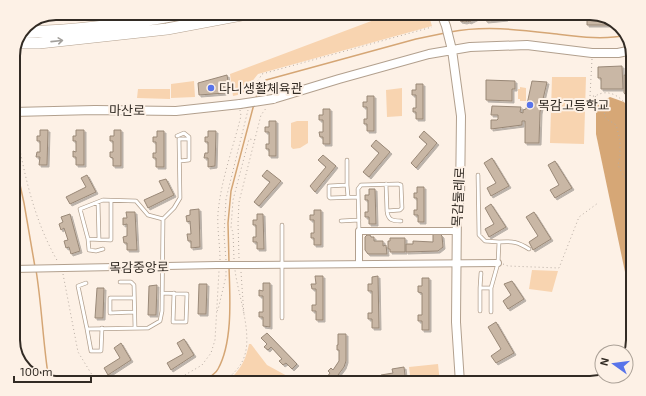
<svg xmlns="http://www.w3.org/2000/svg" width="646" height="396" viewBox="0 0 646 396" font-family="'Exo 2','Noto Sans KR',sans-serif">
<defs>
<filter id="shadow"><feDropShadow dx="2" dy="2" stdDeviation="0" flood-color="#0004"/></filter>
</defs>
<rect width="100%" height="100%" fill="#fdf1e6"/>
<!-- green -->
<path fill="#f8d4b0" d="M386,13H428L432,26L258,74L242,94L233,96L230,74L382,17Z
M552,77H586L584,144L550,143Z
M194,81L195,97L171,98V84Z
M520,87L526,88V101H520V99H518V89H520Z
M402,88V116L387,117L386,90Z
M138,89H170V99L137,98Z
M297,121H308V143L300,148L293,149L291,147V123Z
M532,270L558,271L552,292L529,289Z
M249,344H251L267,365L300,383H227C240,369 245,363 249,344Z
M438,364L440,383H411L409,367Z"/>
<!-- forest -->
<path fill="#d6a776" d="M610,97L624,102L633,112V310L596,134V105Z"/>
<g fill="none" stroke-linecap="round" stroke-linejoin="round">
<!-- stream -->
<path stroke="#d5a675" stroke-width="1.5" d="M450,32C486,25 522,30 557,34C581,37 604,40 627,35
M256,98L259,88L266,80L416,39L445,33
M13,153L24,203L35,267
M229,263L228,223L231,191L254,104
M36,270C42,307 43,344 49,381
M201,383C206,379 215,375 218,369C233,342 230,297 229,267"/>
</g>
<!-- building -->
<path fill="#c9b7a5" stroke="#987" filter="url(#shadow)" d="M457,13H477L479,17L469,22L468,21L465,22L460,21Z
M482,13H503L506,19L486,21Z
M587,13L612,19L616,22V25H587Z
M622,66L623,89H601V78H598V67Z
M227,75L228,81L223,83L225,93L199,95L198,83Z
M624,75H633V103L624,93Z
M486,80L515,81V89H512V101L486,100Z
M532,81L547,82L540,112L539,143H525V121H522V125L491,129V120H497L498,119V115H491L492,106L521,107L520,112L523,113V110L526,109Z
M416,84H423V119H416V112H413V108H416V95H412V90H416Z
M367,96H374V131H367V124H364V119H367V107H363V102H367Z
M323,109H330V144H323V137H320L319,132H323V120H319V115H323Z
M269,121H276V156H269V149H266V144H269V132H265V127H269Z
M40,130H48L47,165H39L40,157H36L37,152H40V141H37V136H40Z
M76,130H84V165H76V157H73V151L76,152V141H73V136H76Z
M114,130H121V166H113V158L110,157V152H113V141H110V136H114Z
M157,131H164V167H156V158H153V153H156V142H153V137H157Z
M208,131H216L215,166L208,167V158H204L205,153H208V142H205V137H208Z
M424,131L437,143L416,168L411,163L427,144L419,137Z
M376,140L390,152L369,177L363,172L379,153L371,146Z
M323,155L336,166L315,192L310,186L326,167L318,160Z
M492,158L509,186L491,196L487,188L496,183L484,163Z
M555,161L572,188L555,198L550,190L559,185L548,165Z
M267,170L281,181L259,206L254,202L270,182L262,176Z
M87,175L96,192L70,204L66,197L86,187L81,178Z
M166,179L174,195L148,208L144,200L164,191L159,181Z
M417,187H424V222H418V215H414V210H417V198H414V193H417Z
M369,189H375L376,224H369V217H365V212H368V200H365V195H369Z
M491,204L506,227L489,237L485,229L494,224L485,208Z
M199,209L200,247L191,248V241H188L187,234H191L190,221L187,222L186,216L190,215V210Z
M314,210H321V245H314V238H311V233H314V220H310V215H314Z
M126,212H135L137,250H127V243H124L123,237L127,236V224L123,225V218H127Z
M534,212L551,239L533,250L529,242L538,236L526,217Z
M70,214L80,251L71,254L69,247L66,248L64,241L68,240L64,228L61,230L59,224L63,222L61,217Z
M257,214H263L264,249H257V242H253V237H256V225H253V220H257Z
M433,234H440L442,236L443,247L438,251L406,252V244H413V241L433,242Z
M367,235H370L371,237H374V241H383V246L386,245L387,254H368L365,250V237Z
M390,238H405V252H390V249H388V241H390Z
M315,276H323V320H316V311H312V305H316V289H312L311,284H316Z
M378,276L379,328H372V319H368V313H372V291H368V284H372V277Z
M422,278H429V330H422V321H418V315H422V293L418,292V286H422Z
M512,281L524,299L508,309L503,301L511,295L504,284Z
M263,283H270V327L263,326V317H259V312H263V296H259V290L263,291Z
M199,284H207L206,314H198Z
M157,285L156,315H148L149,286Z
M97,288H104L103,318H95Z
M496,322L514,353L496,363L491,356L501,349L488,327Z
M267,333L297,364L292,369L286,363L283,365L279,361L282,359L271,347L268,350L264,347L267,344L261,338Z
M338,334H346V361L344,367L332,383H324L323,382L330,373L328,371L331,368L333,370L339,361V350H337V345H338Z
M184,339L194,355L171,370L167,363L183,354L177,343Z
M121,343L131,360L108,375L104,368L120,358L114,348Z
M404,367L406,383H376L382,382L381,375L393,373L392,369Z"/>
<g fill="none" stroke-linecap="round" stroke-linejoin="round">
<!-- lane casing -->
<g stroke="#b2a08e" stroke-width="4.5">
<path id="lane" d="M347,160V185
M180,161L189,160V139
M478,175L479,235L485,241L499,242L498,263L491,288V312
M348,197L347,185L329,186V197L330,198L358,197
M98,202L99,239
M387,211C388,220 392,221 401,221
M163,219L174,208L180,198L179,139H189V137L184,133L177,136
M341,221L359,220
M359,231L358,189L361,185L398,184L401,185L402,208L400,210L387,211L386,184
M88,239L111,240V201
M499,242C513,241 518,242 529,249
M481,273L480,288H491
M120,282H131L134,285L135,328
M86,283L78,286L87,329L148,328L160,321L162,311L163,219L148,215L136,201L103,200L80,209L88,239L89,250L96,251L103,249
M162,293L187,294L186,322H173L174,293
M134,298H110V313L134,312
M480,311V288
M282,318V225
M87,329L91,351H101L102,328"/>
</g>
<!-- street casing -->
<g stroke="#b2a08e" stroke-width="8">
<path id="street" d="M359,264V231H456
M243,265L498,263
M13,269L217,265"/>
</g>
<!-- secondary casing -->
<g stroke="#b2a08e" stroke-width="10">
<path id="secondary" d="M441,13L446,26L452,50L461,116L460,200L457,208L456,322L460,383
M273,99L339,79L429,54L470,47L527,45L592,53H618L632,50
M13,112L95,110L176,111L240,104"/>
</g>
<!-- highway casing -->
<g stroke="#b2a08e" stroke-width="12">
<path id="highway" d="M23,32C75,31 135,23 187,13
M18,43H39L167,29L252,13"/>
</g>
<!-- path -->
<path stroke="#b7aca3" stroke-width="1" stroke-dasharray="1 3" stroke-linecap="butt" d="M592,59L590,96C595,97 598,94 603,93C616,91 625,103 633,111
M251,95L252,91L262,74L432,27
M595,96L604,108L605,117L608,120L615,124L617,128L620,141V156L618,165L624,177L631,175L633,179
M14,118C23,168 32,217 58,262
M239,258L238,223L239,202L261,115L267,107
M234,259L233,232L231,228L233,200L249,139L255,140
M220,260C220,244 217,229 218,213C221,180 233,148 241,116L240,110
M226,260L224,235L226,199L248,110
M503,264L508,266L559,268L579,217L598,203
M241,272L244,316
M63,274L78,352L97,383
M217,311L218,310L226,276V271
M171,383L197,368L202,365L211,353L215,340L219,271
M224,383C230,376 238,370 242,362C255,338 238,296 235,270"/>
<!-- lane -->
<use href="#lane" stroke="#fff" stroke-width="3"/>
<!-- street -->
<use href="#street" stroke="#fff" stroke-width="6"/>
<!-- secondary -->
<use href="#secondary" stroke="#fff" stroke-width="8"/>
<!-- highway -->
<use href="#highway" stroke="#fff" stroke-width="11"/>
<!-- street-bridge casing -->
<g stroke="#b2a08e" stroke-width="8" stroke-linecap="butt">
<path id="street-bridge" d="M217,265H243"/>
</g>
<!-- secondary-bridge casing -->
<g stroke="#b2a08e" stroke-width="10" stroke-linecap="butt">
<path id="secondary-bridge" d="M240,104L273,99"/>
</g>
<!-- street-bridge -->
<use href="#street-bridge" stroke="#fff" stroke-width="6"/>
<!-- secondary-bridge -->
<use href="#secondary-bridge" stroke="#fff" stroke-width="8"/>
</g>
<!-- one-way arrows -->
<defs><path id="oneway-shaft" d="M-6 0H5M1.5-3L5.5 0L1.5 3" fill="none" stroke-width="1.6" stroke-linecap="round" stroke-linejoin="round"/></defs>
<use stroke="#a3a09c" href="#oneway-shaft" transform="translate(57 41) rotate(-6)"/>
<!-- markers -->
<g fill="#5974ea" stroke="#fdf1e6" stroke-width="1.5">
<circle cx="211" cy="88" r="4"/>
<circle cx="530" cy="105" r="4"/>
</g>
<g text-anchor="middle" stroke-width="4" stroke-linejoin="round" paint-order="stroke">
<!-- poi labels -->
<g font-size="13" fill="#322b24" stroke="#fdf1e6" text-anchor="start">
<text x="219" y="93">다니생활체육관</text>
<text x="538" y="110">목감고등학교</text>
</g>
<!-- street labels -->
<g font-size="13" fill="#322b24" stroke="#fdf1e6">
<text transform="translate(127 110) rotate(1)" y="5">마산로</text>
<text transform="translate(458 197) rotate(-87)" y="5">목감둘레로</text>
<text transform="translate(139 267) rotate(-1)" y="5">목감중앙로</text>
</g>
</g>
<!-- crop -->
<path d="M0 0H646V396H0ZM56 20H590A36 36 0 0 1 626 56V340A36 36 0 0 1 590 376H56A36 36 0 0 1 20 340V56A36 36 0 0 1 56 20Z" fill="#fdf1e6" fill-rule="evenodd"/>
<path fill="none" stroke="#322b24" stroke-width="2" d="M56 20H590A36 36 0 0 1 626 56V340A36 36 0 0 1 590 376H56A36 36 0 0 1 20 340V56A36 36 0 0 1 56 20Z"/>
<!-- north arrow -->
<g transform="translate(614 364) rotate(284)"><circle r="19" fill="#fdf1e6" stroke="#aca298"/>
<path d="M0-3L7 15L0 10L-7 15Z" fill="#5974ea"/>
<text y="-6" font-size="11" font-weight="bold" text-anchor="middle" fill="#322b24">N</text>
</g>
<!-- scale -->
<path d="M14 376v6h77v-6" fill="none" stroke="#322b24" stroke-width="2"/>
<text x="20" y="376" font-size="12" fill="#322b24" stroke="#fdf1e6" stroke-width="3" paint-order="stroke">100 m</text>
</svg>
